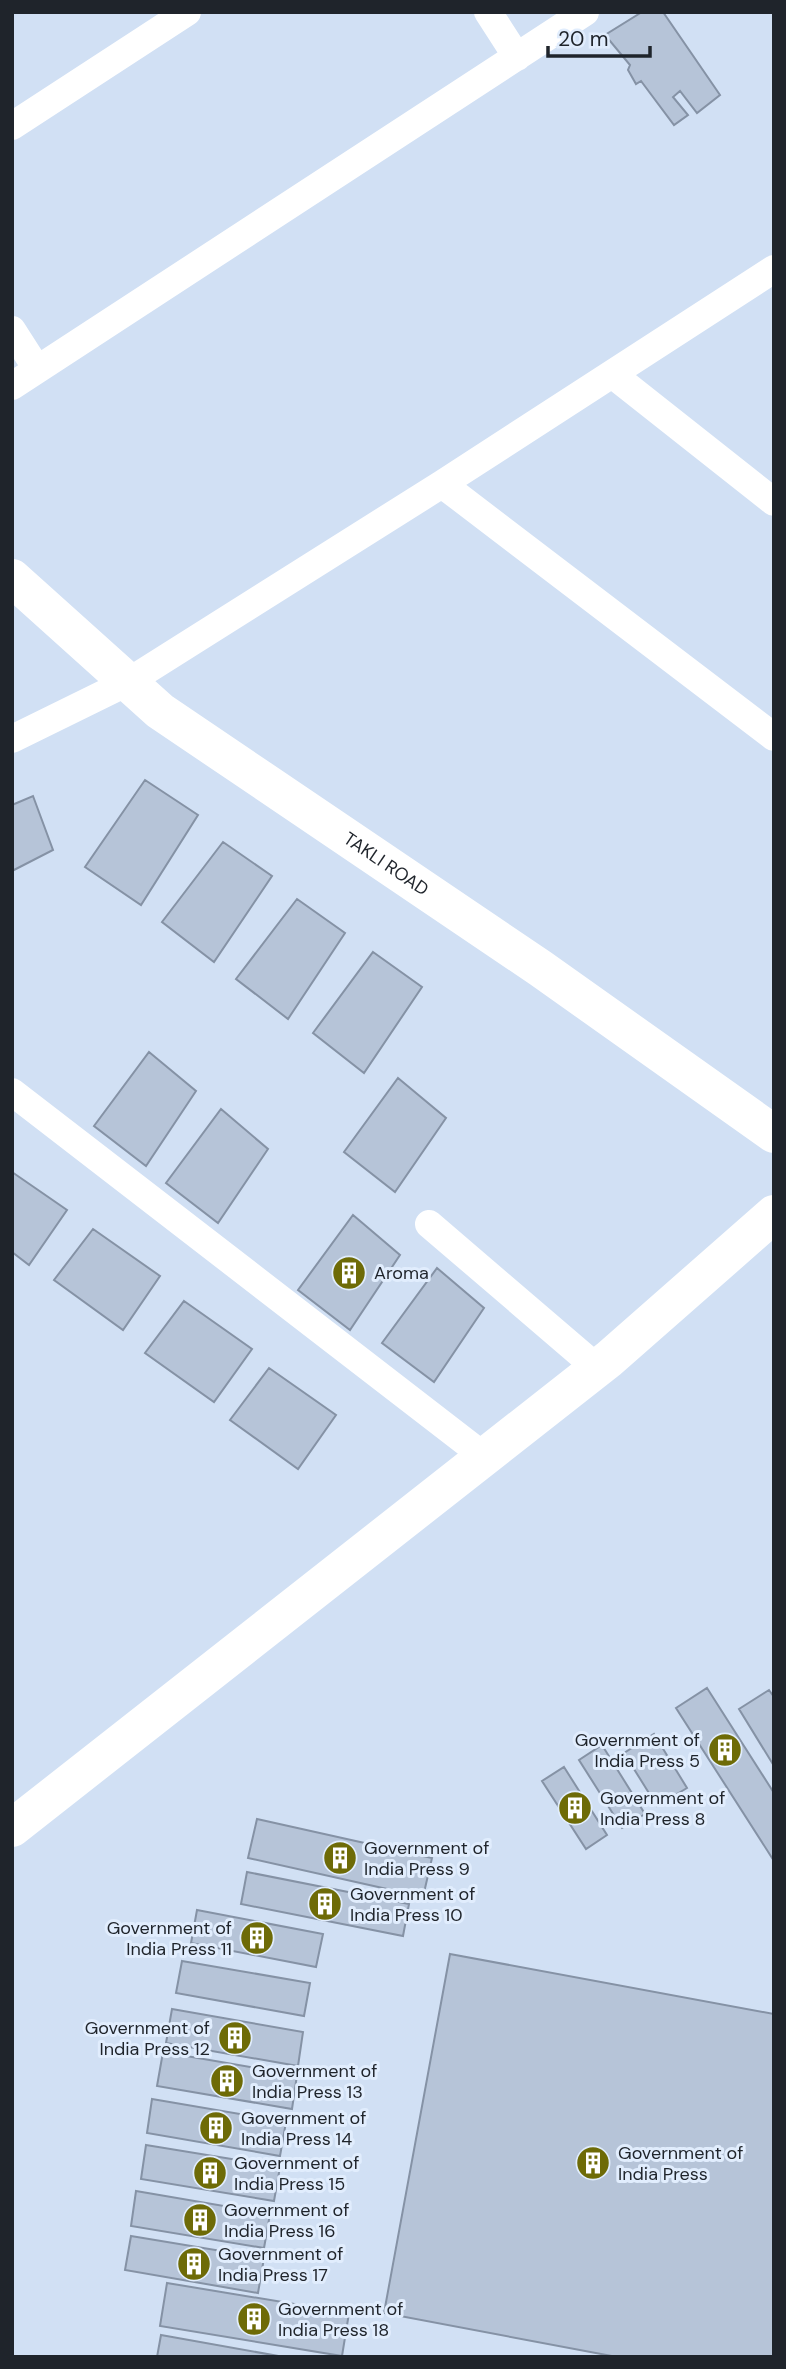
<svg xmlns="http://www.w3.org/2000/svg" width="786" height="2369" viewBox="0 0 786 2369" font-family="'DM Sans',sans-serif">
<rect width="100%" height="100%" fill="#d1e0f4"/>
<!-- building -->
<path fill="#b6c4d8" stroke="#8592a5" stroke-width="2" d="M642,12H663L720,95L697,113L680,91L673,97L688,115L674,125L641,81L636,84L628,70L630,65L605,35Z
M145,780L198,815L141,905L85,867Z
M33,796L53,850L12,871V805Z
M223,842L272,876L214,962L162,922Z
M297,899L345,933L288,1019L236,979Z
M373,952L422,987L364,1073L313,1033Z
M149,1052L196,1091L146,1166L94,1126Z
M398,1078L446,1118L395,1192L344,1152Z
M221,1109L268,1149L218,1223L166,1183Z
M12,1172L67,1210L29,1265L12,1252Z
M353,1215L400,1255L350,1330L298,1290Z
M93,1229L160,1276L123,1330L54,1280Z
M437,1268L484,1308L434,1382L382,1343Z
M184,1301L252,1349L214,1402L145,1353Z
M269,1368L336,1415L298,1469L230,1420Z
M707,1688L774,1793V1861L676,1708Z
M769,1690L774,1697V1766L739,1709Z
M654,1734L687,1788L657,1806L624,1753Z
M602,1745L645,1814L622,1828L579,1760Z
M564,1767L607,1835L586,1849L542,1781Z
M257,1819L432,1858L423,1897L248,1858Z
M247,1872L409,1904L403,1936L241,1904Z
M197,1910L323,1934L316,1967L191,1943Z
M450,1954L774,2014V2357H617L384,2313Z
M182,1961L310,1983L304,2016L176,1993Z
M172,2009L303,2032L298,2066L166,2043Z
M163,2052L297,2075L292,2109L157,2086Z
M152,2099L286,2122L280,2156L147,2133Z
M146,2145L280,2167L274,2201L141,2179Z
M136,2191L270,2214L264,2248L131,2226Z
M131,2236L264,2258L258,2293L125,2270Z
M167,2283L349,2313L342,2356L160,2326Z
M161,2335L284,2357H157Z"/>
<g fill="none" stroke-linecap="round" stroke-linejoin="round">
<!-- minor -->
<path stroke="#fff" stroke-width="28" d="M488,12L517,57
M12,126L187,12
M12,330L37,369
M612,374L774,502
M12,386L585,12
M442,484L774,737
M12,739L128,682L442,484L774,269
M12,1092L485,1457
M429,1224L597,1368"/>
<!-- secondary -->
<g stroke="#fff" stroke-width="38">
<path id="s1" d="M12,578L160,711L540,968L774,1134"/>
<path d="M12,1828L609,1359L774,1214"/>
</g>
</g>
<!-- icons -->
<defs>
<g id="building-disc" transform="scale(1.75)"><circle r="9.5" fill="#6e6b07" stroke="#e1edfd"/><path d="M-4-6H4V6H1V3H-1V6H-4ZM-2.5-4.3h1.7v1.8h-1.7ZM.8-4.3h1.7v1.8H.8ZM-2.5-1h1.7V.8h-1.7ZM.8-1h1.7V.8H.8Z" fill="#fff"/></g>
</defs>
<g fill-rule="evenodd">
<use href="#building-disc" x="349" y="1273"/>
<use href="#building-disc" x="725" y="1750"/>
<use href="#building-disc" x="575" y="1808"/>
<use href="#building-disc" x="340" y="1858"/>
<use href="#building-disc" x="325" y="1904"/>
<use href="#building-disc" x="257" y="1938"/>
<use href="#building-disc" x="235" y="2038"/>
<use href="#building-disc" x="227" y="2081"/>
<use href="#building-disc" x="216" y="2128"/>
<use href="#building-disc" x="593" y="2163"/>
<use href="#building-disc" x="210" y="2173"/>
<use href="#building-disc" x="200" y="2220"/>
<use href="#building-disc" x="194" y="2264"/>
<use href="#building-disc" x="254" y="2319"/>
</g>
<g text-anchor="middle" stroke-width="6" stroke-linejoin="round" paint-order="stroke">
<!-- street labels -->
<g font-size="18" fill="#1f242b" stroke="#e1edfd">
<text dy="6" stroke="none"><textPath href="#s1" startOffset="472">TAKLI ROAD</textPath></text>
</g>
<!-- poi labels -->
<g font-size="18" fill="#1f242b" stroke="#e1edfd" text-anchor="start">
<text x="374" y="1279">Aroma</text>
<text x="700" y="1746" text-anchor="end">Government of<tspan x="700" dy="21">India Press 5</tspan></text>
<text x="600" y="1804">Government of<tspan x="600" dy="21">India Press 8</tspan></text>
<text x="364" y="1854">Government of<tspan x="364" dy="21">India Press 9</tspan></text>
<text x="350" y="1900">Government of<tspan x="350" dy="21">India Press 10</tspan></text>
<text x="232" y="1934" text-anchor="end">Government of<tspan x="232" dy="21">India Press 11</tspan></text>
<text x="210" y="2034" text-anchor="end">Government of<tspan x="210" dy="21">India Press 12</tspan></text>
<text x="252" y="2077">Government of<tspan x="252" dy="21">India Press 13</tspan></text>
<text x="241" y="2124">Government of<tspan x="241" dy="21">India Press 14</tspan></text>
<text x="618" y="2159">Government of<tspan x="618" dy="21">India Press</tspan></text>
<text x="234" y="2169">Government of<tspan x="234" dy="21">India Press 15</tspan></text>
<text x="224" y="2216">Government of<tspan x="224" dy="21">India Press 16</tspan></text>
<text x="218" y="2260">Government of<tspan x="218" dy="21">India Press 17</tspan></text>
<text x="278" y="2315">Government of<tspan x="278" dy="21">India Press 18</tspan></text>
</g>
</g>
<!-- border -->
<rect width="786" height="2369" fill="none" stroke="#1f242b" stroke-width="28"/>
<!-- scale -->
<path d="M548 46v10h102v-10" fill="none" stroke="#1f242b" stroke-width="3.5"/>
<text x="558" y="46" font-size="21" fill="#1f242b" stroke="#e1edfd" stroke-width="5" paint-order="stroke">20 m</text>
</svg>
